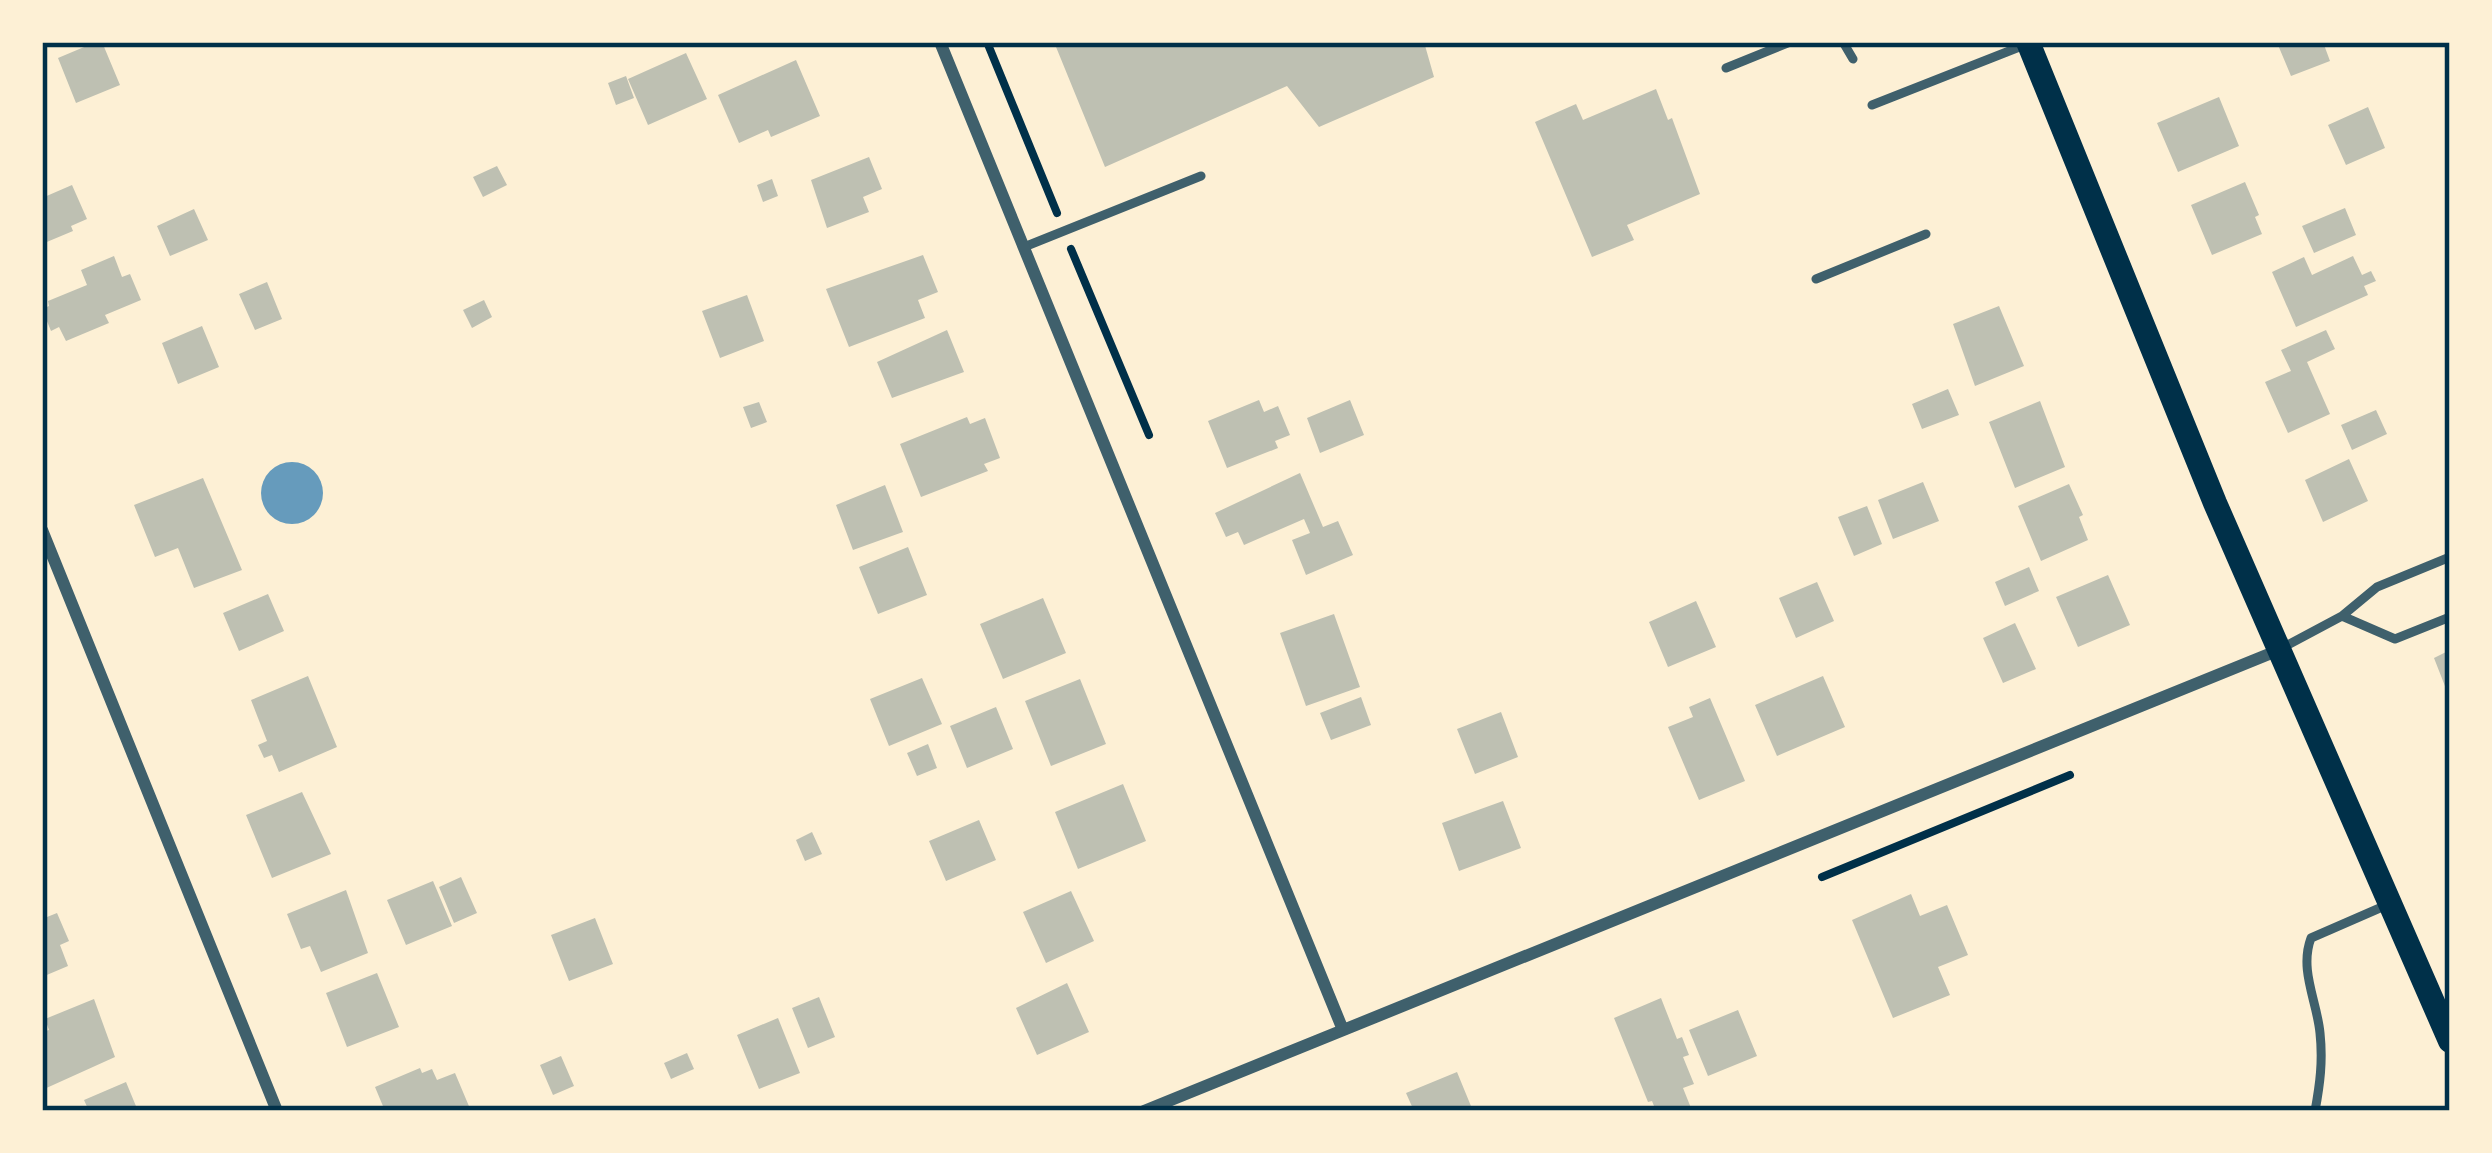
<svg xmlns="http://www.w3.org/2000/svg" width="2492" height="1153" viewBox="0 0 2492 1153" font-family="'Space Grotesk',sans-serif">
<rect width="100%" height="100%" fill="#fdf0d5"/>
<!-- water -->
<path fill="#669bbc" d="M261 493a31 31 0 1 1 62 0a31 31 0 1 1-62 0Z"/>
<!-- building -->
<path fill="#bec0b2" d="M96,42H102L120,85L76,103L58,58Z
M1054,42H1424L1434,77L1319,127L1287,86L1105,167Z
M2287,42H2323L2330,61L2291,76L2278,45Z
M686,53L707,99L648,125L628,79Z
M796,60L820,116L771,137L768,130L739,143L718,95Z
M626,76L634,98L616,105L608,83Z
M1656,89L1668,120L1672,118L1700,194L1627,225L1634,240L1592,257L1535,122L1576,104L1583,120Z
M2219,97L2239,146L2178,172L2157,123Z
M2368,107L2385,148L2346,165L2328,125Z
M869,157L882,189L863,197L869,212L827,228L811,180Z
M497,166L507,185L483,197L473,177Z
M772,179L778,196L763,202L757,185Z
M2245,182L2259,215L2255,217L2262,234L2212,255L2191,205Z
M72,185L87,219L71,226L73,231L42,244V198Z
M2345,208L2356,235L2314,253L2302,226Z
M194,209L208,240L170,256L157,226Z
M923,255L938,292L918,300L925,318L849,347L826,289Z
M114,256L122,277L130,274L141,300L105,315L109,323L66,341L59,327L51,331L42,309L49,306L48,301L87,285L81,270Z
M2353,256L2362,275L2371,271L2376,281L2364,286L2368,295L2296,327L2272,272L2304,257L2312,275Z
M267,282L282,319L255,330L239,294Z
M747,295L764,341L720,358L702,311Z
M484,300L492,317L472,328L463,310Z
M1999,306L2024,366L1975,386L1953,324Z
M202,326L219,367L178,384L162,343Z
M947,330L964,372L892,398L877,362Z
M2326,330L2335,349L2307,362L2330,414L2288,433L2265,382L2291,371L2281,350Z
M1948,389L1959,415L1922,429L1912,404Z
M1259,400L1264,412L1278,406L1290,435L1275,441L1278,448L1227,468L1208,421Z
M1350,400L1364,435L1320,453L1307,418Z
M2040,401L2065,467L2015,488L1989,422Z
M759,402L767,422L751,428L743,407Z
M2376,410L2387,434L2352,450L2341,425Z
M967,417L970,424L985,418L1000,458L984,464L988,471L921,497L900,444Z
M2349,459L2368,501L2323,522L2305,480Z
M1300,473L1323,527L1338,521L1353,555L1306,575L1292,540L1310,533L1304,519L1244,545L1238,532L1226,537L1215,513Z
M203,478L242,570L194,588L178,548L155,557L134,505Z
M1923,482L1939,521L1893,539L1878,500Z
M2069,484L2083,515L2079,517L2088,540L2041,561L2018,506Z
M885,485L903,532L853,550L836,505Z
M1867,506L1882,544L1854,556L1838,517Z
M908,547L927,595L878,614L859,567Z
M2029,567L2039,591L2005,606L1995,582Z
M2108,575L2130,625L2078,647L2056,597Z
M1817,582L1834,621L1796,638L1779,598Z
M268,594L284,631L239,651L223,613Z
M1043,598L1066,653L1003,679L980,624Z
M1696,601L1716,647L1668,667L1649,622Z
M1334,614L1360,687L1306,706L1280,633Z
M2015,623L2036,669L2003,683L1983,638Z
M2450,650V699L2434,658Z
M308,676L337,747L279,772L272,755L264,758L258,745L267,741L251,700Z
M1823,676L1845,727L1777,756L1755,705Z
M922,678L942,724L889,746L870,699Z
M1080,679L1106,744L1051,766L1025,701Z
M1361,697L1371,725L1331,740L1320,713Z
M1710,698L1745,781L1699,800L1668,727L1693,717L1689,707Z
M996,707L1013,749L967,768L950,726Z
M1501,712L1518,757L1475,774L1457,729Z
M928,744L937,768L917,776L907,753Z
M1123,784L1146,841L1078,869L1055,812Z
M302,792L331,854L272,878L246,815Z
M1503,801L1521,848L1459,871L1442,823Z
M979,820L996,860L946,881L929,841Z
M812,832L822,854L805,861L796,840Z
M461,877L477,913L454,923L439,887Z
M433,881L452,926L406,945L387,900Z
M346,890L368,953L321,972L310,946L301,949L287,914Z
M1071,891L1094,941L1046,963L1023,912Z
M1911,894L1920,916L1947,905L1968,955L1938,967L1950,995L1893,1018L1852,920Z
M57,913L69,941L60,945L68,966L42,977V919Z
M595,918L613,964L569,981L551,935Z
M377,973L399,1027L347,1047L326,993Z
M1067,983L1089,1032L1037,1055L1016,1008Z
M819,997L835,1037L808,1048L792,1008Z
M1661,998L1677,1039L1682,1037L1689,1055L1683,1057L1694,1084L1683,1088L1691,1108L1683,1111H1656L1652,1101L1648,1102L1614,1018Z
M94,999L115,1057L42,1090V1032L49,1030L45,1019Z
M1738,1010L1757,1056L1708,1076L1689,1030Z
M778,1018L800,1073L759,1089L737,1035Z
M687,1053L694,1069L671,1079L664,1063Z
M561,1056L574,1086L553,1095L540,1065Z
M420,1068L422,1073L432,1069L437,1080L455,1073L471,1111H385L375,1087Z
M1457,1072L1473,1111H1414L1406,1093Z
M126,1082L138,1111H89L84,1100Z"/>
<g fill="none" stroke-linecap="round" stroke-linejoin="round">
<!-- path -->
<path stroke="#003049" stroke-width="8" d="M987,42L1057,213
M1071,249L1149,435
M1822,877L2070,775"/>
<!-- service -->
<path stroke="#3f606c" stroke-width="9" d="M1843,42L1853,59
M1726,68L1790,42
M1872,105L2027,44
M1024,247L1201,176
M1816,279L1926,234
M2342,616L2395,639L2450,617
M2282,648L2342,616L2377,587L2450,557
M2315,1111C2320,1084 2323,1061 2320,1033C2317,1001 2299,970 2311,938L2389,904"/>
<!-- minor -->
<path stroke="#3f606c" stroke-width="12" d="M940,42L1343,1030
M42,530L277,1111
M1144,1111L2279,650"/>
<!-- secondary -->
<path stroke="#003049" stroke-width="24" d="M2028,42L2215,503L2450,1041"/>
</g>
<!-- border -->
<rect width="2492" height="1153" fill="none" stroke="#fdf0d5" stroke-width="90"/>
<rect x="45" y="45" width="2402" height="1063" fill="none" stroke="#003049" stroke-width="4.5"/>
</svg>
